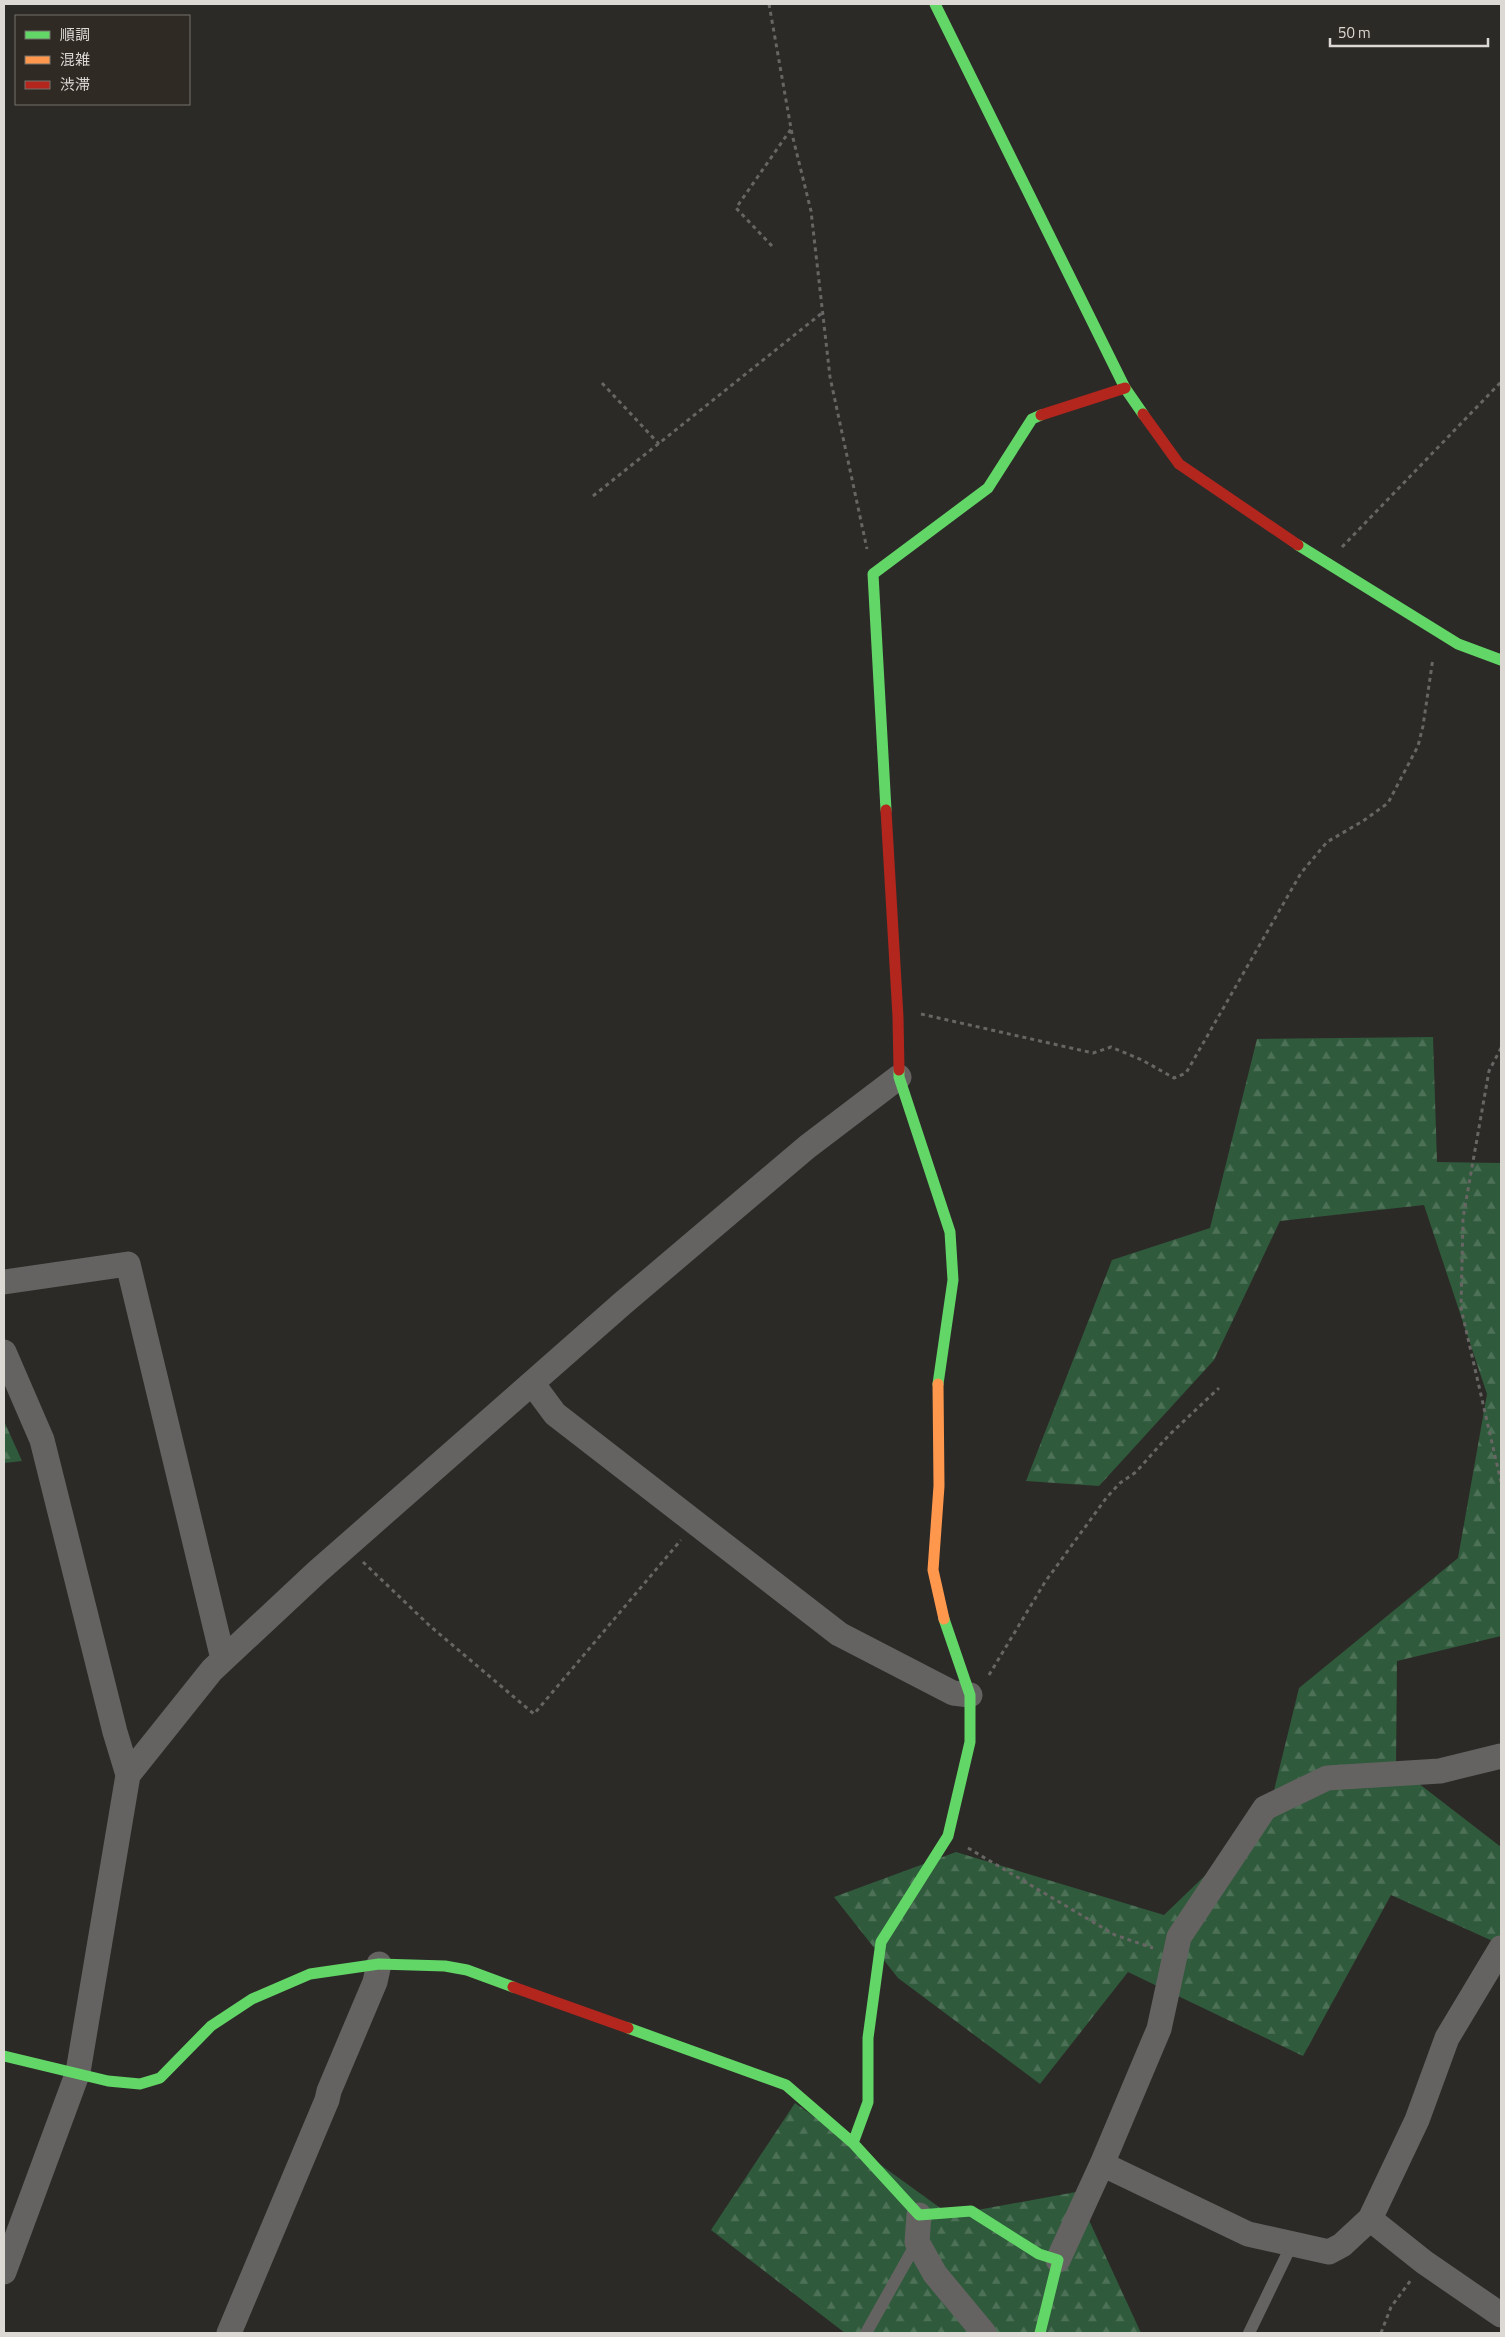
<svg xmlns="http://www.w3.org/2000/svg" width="1505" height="2337" viewBox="0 0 1505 2337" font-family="'Titillium Web','Noto Sans JP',sans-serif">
<defs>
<pattern id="forest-firs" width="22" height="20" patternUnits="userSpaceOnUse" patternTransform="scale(1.25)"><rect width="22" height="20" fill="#2f5a3b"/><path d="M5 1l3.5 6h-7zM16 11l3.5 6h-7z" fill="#4d7156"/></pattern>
</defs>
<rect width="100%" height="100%" fill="#2c2a27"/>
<!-- forest -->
<path fill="url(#forest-firs)" d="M1433,1037L1437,1162L1501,1163V1636L1397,1661L1396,1766L1501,1847V1936L1497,1943L1391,1895L1303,2056L1128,1972L1040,2084L898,1978L834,1897L956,1852L1164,1915L1268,1815L1299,1688L1458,1558L1487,1394L1424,1205L1280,1221L1214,1360L1099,1486L1026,1481L1112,1260L1210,1228L1257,1039Z
M4,1421L22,1461L4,1463Z
M795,2103L950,2215L1076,2192L1141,2333H845L711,2230Z"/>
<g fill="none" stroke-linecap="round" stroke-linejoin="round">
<!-- path -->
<path stroke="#686664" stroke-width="3" stroke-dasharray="4 4" stroke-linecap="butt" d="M769,4L792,134L811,211L830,377L867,549
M772,246L736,208L791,129
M602,383L659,444
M593,496L822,313
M1342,547L1501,382
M921,1014L1093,1053L1111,1047L1142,1060L1174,1078L1186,1073L1301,873L1327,842L1363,821L1388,803L1418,746L1423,726L1433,658
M1501,1048L1489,1071L1463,1218L1461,1308L1501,1482
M363,1562L430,1626L534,1714L681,1540
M989,1675L1045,1582L1107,1497L1120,1483L1136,1472L1169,1435L1219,1388
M968,1848L1115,1935L1153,1948
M1381,2333L1391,2307L1411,2280"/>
<!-- lane -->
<path stroke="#656362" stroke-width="12" d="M866,2333L917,2242
M1249,2333L1292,2244"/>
<!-- street -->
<path stroke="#656362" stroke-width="25" d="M4,1282L128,1264L223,1659
M4,1352L42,1440L115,1732L128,1775L78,2072L4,2272
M532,1383L555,1414L839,1634L953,1693L970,1695
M128,1775L212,1670L317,1572L623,1303L807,1147L899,1077
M1102,2164L1248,2234L1329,2252L1342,2245L1370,2219L1417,2120L1447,2038L1501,1948
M919,2215L917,2242L935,2274L984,2333
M1370,2219L1424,2262L1501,2315
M1058,2260L1102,2164L1159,2029L1179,1937L1265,1808L1327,1778L1440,1771L1501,1756
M229,2333L327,2100L329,2091L375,1982L379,1964"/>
<!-- fast -->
<path stroke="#63d668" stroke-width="11" d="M935,4L1125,388L1143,414
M1298,545L1458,644L1501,660
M886,810L873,574L988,488L1032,419L1041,415
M899,1070V1077L950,1232L953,1280L938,1384
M628,2028L786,2085L853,2143L919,2215L971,2211L1039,2254L1058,2260L1040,2333
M4,2056L108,2081L140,2084L160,2078L211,2026L252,1999L310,1974L379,1964L445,1966L467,1970L513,1987
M853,2143L868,2102V2038L881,1942L948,1836L970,1742V1695L944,1619"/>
<!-- slow -->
<path stroke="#ff974d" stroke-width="11" d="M938,1384L939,1486L933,1570L944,1619"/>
<!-- jam -->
<path stroke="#b3261e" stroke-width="11" d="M1143,414L1179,464L1298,545
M1041,415L1125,388
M886,810L898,1017L899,1070
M513,1987L628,2028"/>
</g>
<!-- border -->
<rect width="1505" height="2337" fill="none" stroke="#dcd9d5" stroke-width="10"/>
<!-- legend -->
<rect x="15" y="15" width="175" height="90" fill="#2f2a24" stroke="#74706b"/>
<rect x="25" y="31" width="25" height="8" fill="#63d668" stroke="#74706b"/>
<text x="60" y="40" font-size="15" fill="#dcd9d5">順調</text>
<rect x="25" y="56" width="25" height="8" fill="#ff974d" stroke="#74706b"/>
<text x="60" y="65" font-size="15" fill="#dcd9d5">混雑</text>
<rect x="25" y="81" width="25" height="8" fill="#b3261e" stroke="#74706b"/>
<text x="60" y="90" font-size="15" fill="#dcd9d5">渋滞</text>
<!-- scale -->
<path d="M1330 38v8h158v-8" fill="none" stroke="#dcd9d5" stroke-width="2.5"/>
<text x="1338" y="38" font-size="15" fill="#dcd9d5" stroke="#2f2a24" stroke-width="4" paint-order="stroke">50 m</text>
</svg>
